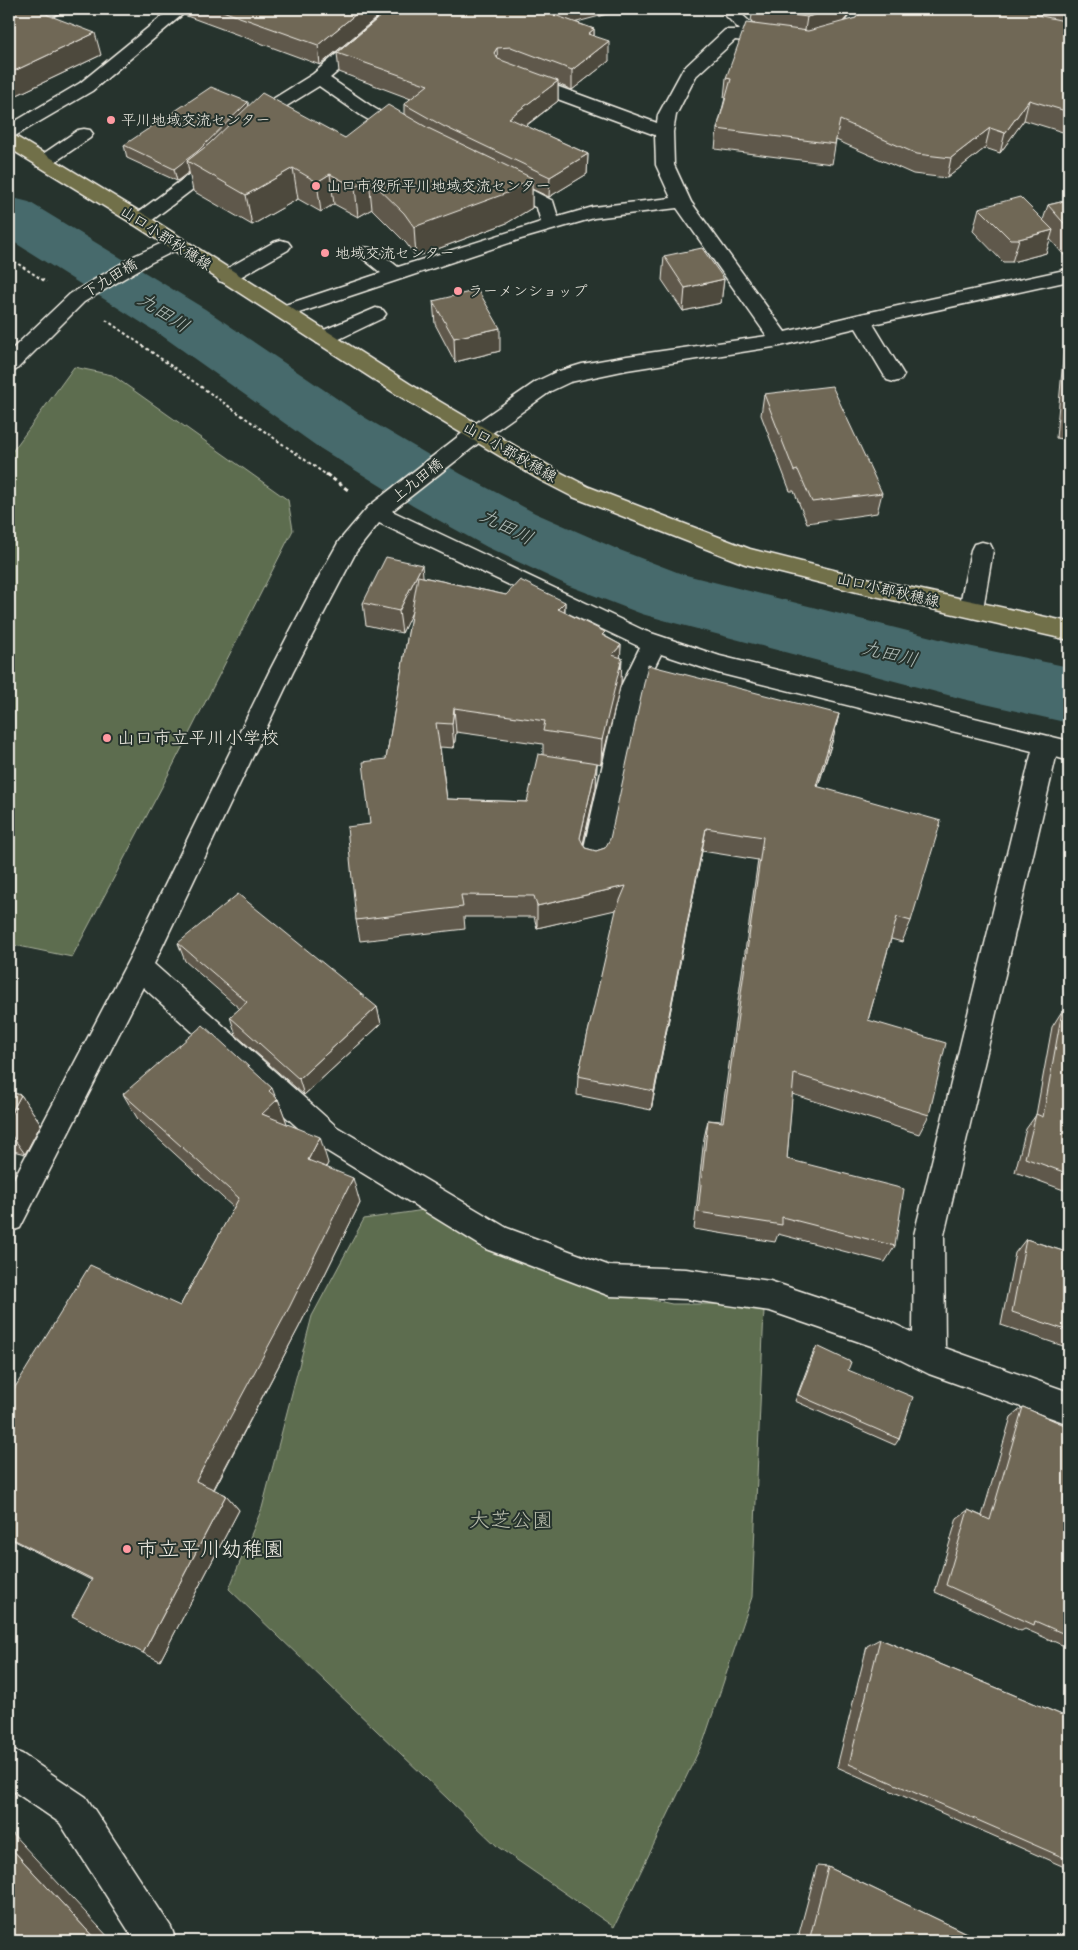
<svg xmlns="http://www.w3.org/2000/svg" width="1078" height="1950" viewBox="0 0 1078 1950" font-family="'Gochi Hand','Klee One',sans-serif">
<rect width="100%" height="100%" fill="#26332d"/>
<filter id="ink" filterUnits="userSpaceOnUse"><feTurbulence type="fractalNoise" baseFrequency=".02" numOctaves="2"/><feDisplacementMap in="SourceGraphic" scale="10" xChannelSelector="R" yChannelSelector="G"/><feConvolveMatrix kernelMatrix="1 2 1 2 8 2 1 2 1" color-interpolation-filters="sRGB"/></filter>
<g filter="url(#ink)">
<!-- green -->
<path fill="#5d6d4f" stroke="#a8af9c" d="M74,367L112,375L288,500L293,530L163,785L72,957L9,944V456Z
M424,1210L505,1257L615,1292L672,1304H726L764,1310L752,1597L704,1740L614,1927L498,1847L229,1589L262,1508L312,1316L364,1219Z"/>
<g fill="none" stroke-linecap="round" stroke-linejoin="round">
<!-- river -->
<path fill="#476b6c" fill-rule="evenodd" d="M9,197L29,202L205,309L364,417L461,474L535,513L617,549L682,574L963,645L1069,667V723L963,699L667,621L642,614L567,585L487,547L413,506L318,447L161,335L9,239Z"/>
<!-- minor casing -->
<g stroke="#f4f1e8" stroke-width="3">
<path id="minor" d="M43,9H63L61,12L9,38V27Z
M171,9H189L92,91L15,136L9,137V125L80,83Z
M393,9H416L414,12L400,18L330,78L374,108L412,130L415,134L412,138L406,139L400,138L362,116L319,86L272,115L257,130L251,131L245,130L242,126L260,107L313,74L388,10Z
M719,9H736L762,33L784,36L786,40L784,44L778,45L735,40L696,76L676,115L673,132L674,165L691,202L785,332L861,314L1069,269V281L873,324L904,375L901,380L894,382L887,380L856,328L780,346L627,370L570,382L551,391L485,438L392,511L645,631L720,656L1069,741V761L1056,757L944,1235L945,1348L1069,1392V1424L929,1374L877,1348L770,1311L686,1299L610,1296L486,1249L317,1145L143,987L20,1228L9,1232V1188L129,959L269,672L312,589L339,541L368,507L469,428L537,381L556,372L582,364L627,356L767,336L677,208L594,218L521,239L290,316L283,318L276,316L273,312L276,308L381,273L355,252L358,248C374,244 386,258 398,267L541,222L537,208L491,184L489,180L491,176L498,174L505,176L553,201L558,217L593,207L671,198L656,165L655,135L517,84L514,80L517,76L523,75L529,76L657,123L658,115L683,69L725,30H740ZM379,523L640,647L620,688L581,861L585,869L594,872L603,869L607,861L644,688L661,654L718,673L1032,751L914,1235L913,1333L884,1319L770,1281L686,1269L610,1266L507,1228L337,1127L154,964L293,672L356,552Z
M855,9H871L852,36L827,42L821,41L819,37L821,33L840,28Z
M84,129L90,130L93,134L90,138L49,166L43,167L37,166L34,162L37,158L78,130Z
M219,153L225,154L228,158L214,173L147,224L140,226L133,224L131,220L133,216L202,165L213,154Z
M175,237L182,239L185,243L182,247L150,263L84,302L16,370L9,372V352L70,294L136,255Z
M281,240L288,242L291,246L288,250L233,281L226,283L219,281L216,277L219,273L274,242Z
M376,308L383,310L386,314L383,318L331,343L324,344L317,343L314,338L317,333Z
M982,542L990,544L993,550L983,609L979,615L971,617L963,615L959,609L971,550L974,544Z
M9,1749L22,1754L86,1797L171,1927L176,1941H135L60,1823L9,1788Z"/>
</g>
<!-- major casing -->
<g stroke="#f4f1e8" stroke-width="3">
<path id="major" d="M9,135L15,136L147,216L410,384L556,470L589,487L750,549L857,576L1069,622V640L857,592L745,564L573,497L540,480L396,394L133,224L9,148Z"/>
</g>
<!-- path-far1 -->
<path stroke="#f4f1e8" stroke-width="2" stroke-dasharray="3 2.5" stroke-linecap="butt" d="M9,258L46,282
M106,320L328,476"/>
<!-- path -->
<path stroke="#f4f1e8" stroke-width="3" stroke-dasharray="4.5 3" stroke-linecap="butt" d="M326,474L348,490"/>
<!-- minor -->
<use href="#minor" fill="#26332d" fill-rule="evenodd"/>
<!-- major -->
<use href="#major" fill="#716f4a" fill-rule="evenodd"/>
</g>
<!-- wall -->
<path fill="#5f594b" stroke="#f4f1e8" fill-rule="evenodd" d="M9,9L48,15L101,55L17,95L9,90Z
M183,9H387L320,65L184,15Z
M753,9H854L843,22L856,18L863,9H1069V134L1024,120L1000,153L985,148L947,178L913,174L836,140L832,164L715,149L717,129L725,98H724L726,78L755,24L751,21Z
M575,22L594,29V36L609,61L572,90L558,84V101L526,126L588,154L587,174L549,197L532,189V208L507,223L416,257L406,243L372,209L358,217L334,204L321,212L298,199L252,225L193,191L189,172L177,181L127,158L124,145L249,106L345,138L404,114V104L411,99L339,72L337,53Z
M1069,200V261L1050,239L1046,253L1012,262H1003L973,231L979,208L1043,220L1048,205Z
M664,256L724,279L721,303L683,311L662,280Z
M433,301L500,351L455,362L435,324Z
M1069,333V440L1056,438L1064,348Z
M764,394L882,493L877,513L807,523L794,491H790L761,415Z
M423,577L506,595L565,602V612L605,636L621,645L620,658L621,683L601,764L597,763L596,787L583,844L585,848L596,851L605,848L839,714L833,739L818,787L911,921L902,942L891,939L868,1020L929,1115L919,1134L792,1094L787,1159L895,1246L885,1262L778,1234L775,1242L694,1229L704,1138L708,1120L721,1121L758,860L702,851L651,1110L577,1095L578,1076L617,909L537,928L534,917H464L465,929L360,941L356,920L370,824L386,759L412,611L402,633L366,625L363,603ZM456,732L543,744V755L527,802L447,799L440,747L454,748Z
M178,943L377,1007L381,1024L304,1095L236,1035L230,1017L240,1009L185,961Z
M1062,1011L1069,1013V1192L1015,1172L1026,1129L1036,1115L1052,1027Z
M9,1092L21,1095L41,1124L25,1154L9,1150Z
M123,1094L275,1097L278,1099L287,1124L328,1163L326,1167L360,1203L299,1327L214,1490L226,1495L239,1510L160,1661L91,1580L9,1538V1397L180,1306L234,1208L139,1121Z
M1026,1239L1069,1253V1348L1001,1325L1015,1253Z
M817,1346L848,1370L899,1439L895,1445L795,1401L813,1353Z
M1023,1407L1069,1427V1648L1025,1629L1021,1631L935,1592L957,1518L968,1510L982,1516L1011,1417Z
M880,1639L1069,1718V1869L837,1767L867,1646Z
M817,1866L828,1867L983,1941H797Z"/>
<!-- shaded-wall -->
<path fill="#4e483d" stroke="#f4f1e8" d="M9,9H26L9,25Z
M362,9H387L320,65L318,45Z
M552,9H626L543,31V11Z
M835,9H854L839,26L804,37L807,17Z
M1034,9H1042L1038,22Z
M594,29V49L588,34Z
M95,33L101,55L17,95L10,73Z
M609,41V61L572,90V70Z
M497,48L498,68L494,53Z
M558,81V101L509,138V118Z
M1029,100L1024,120L1000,153L1005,133Z
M248,102L250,114L187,161L189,172L177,181L174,169Z
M990,128L985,148L947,178L951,158Z
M588,154L587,174L549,197L550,177Z
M293,168L298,199L252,225L246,195Z
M330,174L334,204L321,212L317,182Z
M532,178V208L507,223L416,257L414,227Z
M369,179L372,209L358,217L355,187Z
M1053,230L1046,253L1012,262L1019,239Z
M724,279L721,303L683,311L685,288Z
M500,328V351L455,362L454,338Z
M422,565L424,587L402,633L399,611Z
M565,602L564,627L558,609Z
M621,645L620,669L622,658L621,683L601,764L602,740L612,655Z
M454,708L456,732L454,748L452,724Z
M839,714L833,739L810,809L816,786Z
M597,763L596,787L579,861L580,838Z
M706,828L702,851L651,1110L654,1091Z
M626,886L624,908L537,928V906Z
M377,1007L381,1024L304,1095L299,1079Z
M272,1088L277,1101L278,1099L288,1126L262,1114L269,1091Z
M21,1095L41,1124L25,1154L9,1132V1117Z
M320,1137L328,1163L317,1186L308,1160Z
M353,1178L360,1203L299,1327L210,1496L196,1481Z
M226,1495L239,1510L160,1661L143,1653Z
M9,1830L112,1941H97L9,1846Z"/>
<!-- building -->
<path fill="#6f6757" stroke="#f4f1e8" d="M20,9H41L48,15L95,33L10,73L9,72V14Z
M217,9H362L318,45Z
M389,9H552L543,11L594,29L588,34L609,41L572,70L511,47L497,48L494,53L498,59L558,81L509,118L588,154L550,177L443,126L404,104L428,85L337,53Z
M762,9H835L807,17L765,11Z
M863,9H1034L1037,15L1069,22V112L1029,100L1005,133L990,128L951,158L917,154L840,120L835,144L717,129L731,79L726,78L746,23L808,31L856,18Z
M211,87L248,102L198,151L174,169L124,145Z
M262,93L345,138L388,105L428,128L532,178L507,193L414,227L404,213L369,179L355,187L330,174L317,182L293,168L246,195L187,161L209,144Z
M1020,197L1053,230L1019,239H1010L979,208Z
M1069,200V229L1048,205Z
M702,248L724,279L685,288L664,256Z
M478,290L500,328L454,338L433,301Z
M832,386L882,493L812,502L798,470L794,471L764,394Z
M1069,386V406H1067Z
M386,557L422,565L399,611L363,603Z
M418,576L506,595L520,580L565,602L558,609L605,632L602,635L621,645L612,655L622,658L602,740L543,731L545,721L454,708L452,724L436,723L447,799L527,802L538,754L597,763L580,838L585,848L596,851L605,848L610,839L648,665L839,714L816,786L941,821L911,921L897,917L868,1020L946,1043L929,1115L794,1074L787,1159L904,1189L895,1246L782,1217V1225L698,1212L708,1120L723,1122L763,837L706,828L654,1091L578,1076L616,910L626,886L537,906L534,896L461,895L463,907L356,920L347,827L370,824L363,762L386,759Z
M238,894L377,1007L299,1079L230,1017L247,1002L178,943Z
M1062,1011L1069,1013V1174L1025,1158L1036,1114L1043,1117Z
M203,1025L272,1088L269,1091L278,1099L262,1114L320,1137L308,1160L353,1178L290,1306L196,1481L226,1495L143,1653L72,1616L92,1579L9,1537V1397L90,1265L180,1306L239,1198L123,1094Z
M9,1092L21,1095L9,1117Z
M1026,1239L1069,1253V1331L1012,1312Z
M817,1346L851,1362L848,1370L913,1397L899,1439L798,1395Z
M1023,1407L1069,1427V1636L1035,1621L1034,1625L946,1585L968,1510L990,1520Z
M880,1639L1069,1718V1860L849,1764Z
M9,1846L97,1941H9Z
M828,1867L983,1941H809Z"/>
</g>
<!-- markers -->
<g fill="#ff9aa2" stroke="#26332d" stroke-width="2">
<circle cx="111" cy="120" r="5"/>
<circle cx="316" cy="186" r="5"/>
<circle cx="325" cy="253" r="5"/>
<circle cx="458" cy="291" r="5"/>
<circle cx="107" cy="738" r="5"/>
<circle cx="127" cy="1549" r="5"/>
</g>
<g text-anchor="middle" stroke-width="4" stroke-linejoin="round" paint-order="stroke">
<!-- far-poi labels -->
<g font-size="15" fill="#f4f1e8" stroke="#26332d" text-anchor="start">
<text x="121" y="125">平川地域交流センター</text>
<text x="326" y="191">山口市役所平川地域交流センター</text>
<text x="335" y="258">地域交流センター</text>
<text x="468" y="296">ラーメンショップ</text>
</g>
<!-- far-street labels -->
<g font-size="15" fill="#f4f1e8" stroke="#26332d">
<text transform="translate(166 238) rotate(33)" y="5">山口小郡秋穂線</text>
<text transform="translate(110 278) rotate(-31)" y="5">下九田橋</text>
<text transform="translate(510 452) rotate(30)" y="5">山口小郡秋穂線</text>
<text transform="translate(417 480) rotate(-38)" y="5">上九田橋</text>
<text transform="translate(888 590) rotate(13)" y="5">山口小郡秋穂線</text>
</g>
<!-- poi labels -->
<g font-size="18" fill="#f4f1e8" stroke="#26332d" text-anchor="start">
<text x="117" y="744">山口市立平川小学校</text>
</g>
<!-- water labels -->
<g font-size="19" font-style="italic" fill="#afbbb6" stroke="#26332d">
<text transform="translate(164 312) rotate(33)" y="7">九田川</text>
<text transform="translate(507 526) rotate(27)" y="7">九田川</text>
<text transform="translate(890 653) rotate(14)" y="7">九田川</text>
</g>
<!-- near-park labels -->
<g font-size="21" fill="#b8bcab" stroke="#26332d">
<text x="511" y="1527">大芝公園</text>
</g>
<!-- near-poi labels -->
<g font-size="21" fill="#f4f1e8" stroke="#26332d" text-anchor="start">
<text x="137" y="1556">市立平川幼稚園</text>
</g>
</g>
<!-- margin -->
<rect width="1078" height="1950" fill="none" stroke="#26332d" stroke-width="30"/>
<rect x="15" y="15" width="1048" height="1920" fill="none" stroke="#f4f1e8" stroke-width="2" filter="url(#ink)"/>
</svg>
